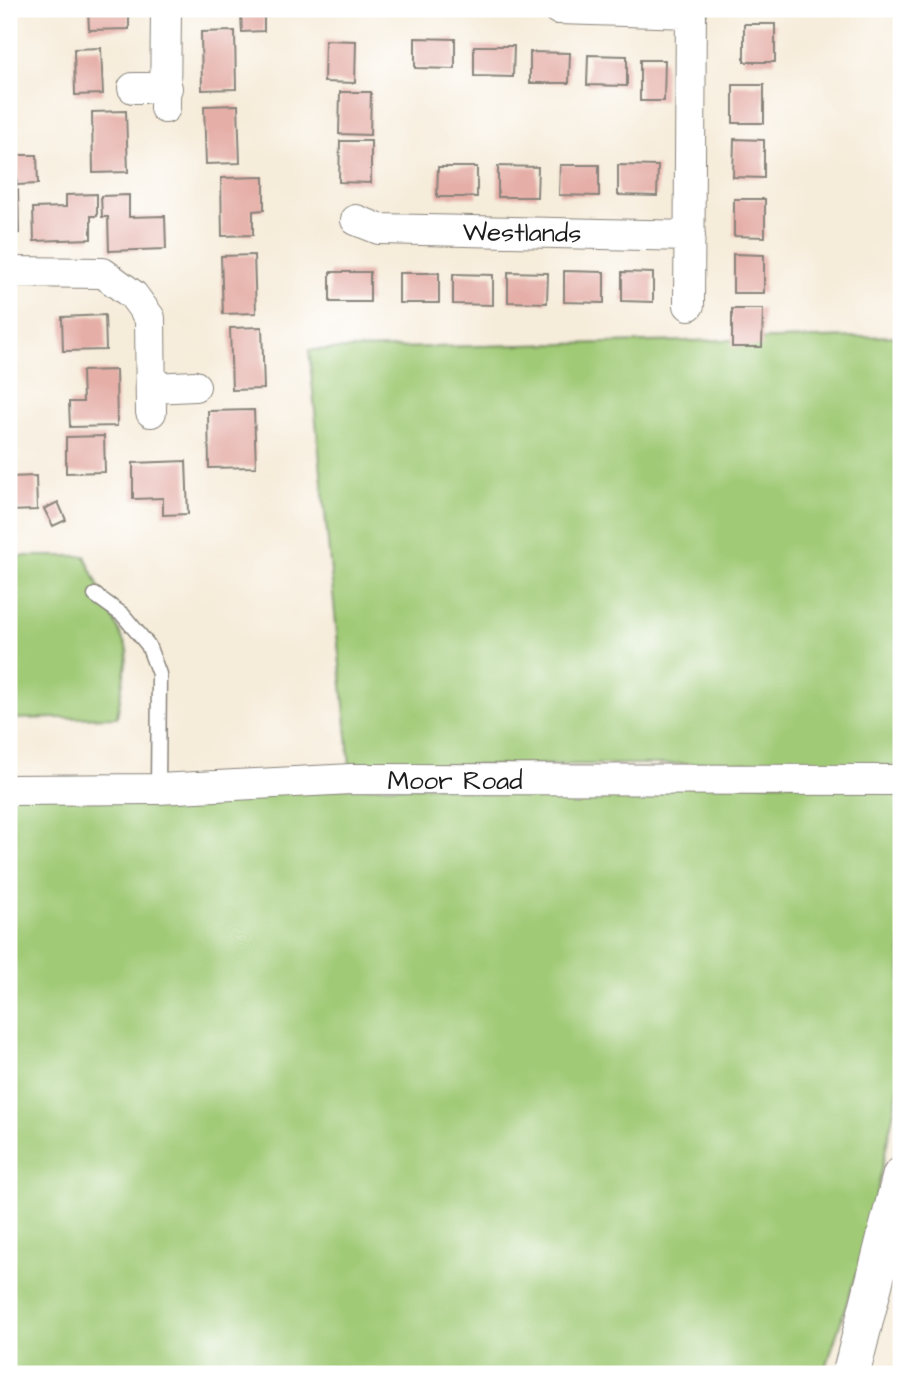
<svg xmlns="http://www.w3.org/2000/svg" width="910" height="1383" viewBox="0 0 910 1383" font-family="'Architects Daughter',sans-serif">
<rect width="100%" height="100%" fill="#fff"/>
<filter id="ink" filterUnits="userSpaceOnUse"><feTurbulence type="fractalNoise" baseFrequency=".0143" numOctaves="2"/><feDisplacementMap in="SourceGraphic" scale="14" xChannelSelector="R" yChannelSelector="G"/><feConvolveMatrix kernelMatrix="1 2 1 2 8 2 1 2 1" color-interpolation-filters="sRGB"/></filter>
<filter id="wash" filterUnits="userSpaceOnUse"><feTurbulence type="fractalNoise" baseFrequency=".00686" numOctaves="4" result="noise"/><feDisplacementMap in="SourceGraphic" scale="28" xChannelSelector="R" yChannelSelector="G"/><feGaussianBlur stdDeviation="1.57" result="paint"/><feColorMatrix in="noise" values="0 0 0 0 0 0 0 0 0 0 0 0 0 0 0 0 0 1.4 0 .05"/><feComposite in="paint" operator="in"/></filter>
<g filter="url(#wash)">
<rect width="100%" height="100%" fill="#f6ecda"/>
<!-- green -->
<path fill="#a0ca76" stroke="#5e7349" stroke-width="2" d="M901,336V767L811,763L350,766L309,350Z
M9,556H85L128,651L117,717L9,719Z
M901,782V1076L867,1240L824,1374H9V790Z"/>
<g id="blocks">
<!-- building -->
<path fill="#e5afa7" d="M88,9H129V29L89,30Z
M206,9H236V14H206Z
M264,14V31L242,32L241,15Z
M744,24H775V62H744Z
M235,31L236,89L202,90L201,32Z
M415,38L455,39V69L415,68Z
M325,40L356,41L355,83L324,82Z
M474,46H514L513,77L474,76Z
M101,48L103,94L75,95L74,49Z
M530,52L570,53L569,83H530Z
M588,55L627,56V86L587,85Z
M640,60H665L664,101H640Z
M733,85H764V123H733Z
M340,92H371L370,135L339,134Z
M238,105L240,163L206,164L204,106Z
M126,111L128,172L93,173L92,112Z
M734,139L764,140V178L733,177Z
M340,141H371V183L339,182Z
M16,155H37L38,184L17,185Z
M560,165H599V196L559,195Z
M618,165L658,166L657,196L618,195Z
M498,166L538,167L537,197H498Z
M438,167H477V197H437Z
M264,177V210L253,211V235L222,236L221,178Z
M9,190H18L19,233L9,234Z
M97,194V216H91V239L34,241L33,208L66,207V195Z
M129,195V217L165,216L166,249L109,251L108,217H102L101,196Z
M734,199H765V237L734,236Z
M733,254L764,255V293H733Z
M254,255L256,313L223,314L221,256Z
M564,271L604,272V303L564,302Z
M330,272H370V302H330Z
M508,272L548,273L547,303L508,302Z
M622,272L653,273V302L622,301Z
M399,273H439V303H399Z
M453,274L493,275V305L453,304Z
M732,309H763L762,347H732Z
M9,313H12L13,347L9,348Z
M105,315L106,350L63,351L62,317Z
M262,327L264,389L232,390L230,328Z
M116,370L117,426L70,427L69,402H83L82,371Z
M254,410L256,467L209,468L208,411Z
M104,436L105,472L66,473V437Z
M186,461L188,514L163,515V498L133,499V463Z
M36,476L37,510L9,511V477Z
M58,502L66,520L53,526L44,509Z"/>
</g>
</g>
<g filter="url(#ink)">
<use href="#blocks" fill-opacity="0" stroke="#89847b" stroke-width="2"/>
<g fill="none" stroke-linecap="round" stroke-linejoin="round">
<!-- service casing -->
<g stroke="#89847b" stroke-width="17">
<path id="service" d="M95,595L123,615L148,645L159,674L158,789"/>
</g>
<!-- minor casing -->
<g stroke="#89847b" stroke-width="32">
<path id="minor" d="M558,9L691,13
M133,88H167
M165,108L166,9
M356,220L379,229L690,236
M9,272L103,273L133,295L150,318L151,412
M689,305L691,9
M152,388L195,386
M9,790L158,789L352,779L901,780"/>
</g>
<!-- tertiary casing -->
<g stroke="#89847b" stroke-width="39">
<path id="tertiary" d="M851,1374L901,1176"/>
</g>
<!-- service -->
<use href="#service" stroke="#fff" stroke-width="14"/>
<!-- minor -->
<use href="#minor" stroke="#fff" stroke-width="30"/>
<!-- tertiary -->
<use href="#tertiary" stroke="#fff" stroke-width="37"/>
</g>
</g>
<g text-anchor="middle" stroke-width="5" stroke-linejoin="round" paint-order="stroke">
<!-- street labels -->
<g font-size="26" fill="#1c1c1c" stroke="#fff">
<text transform="translate(522 232) rotate(1)" y="9">Westlands</text>
<text x="455" y="789">Moor Road</text>
</g>
</g>
<!-- margin -->
<rect width="910" height="1383" fill="none" stroke="#fff" stroke-width="35"/>
</svg>
